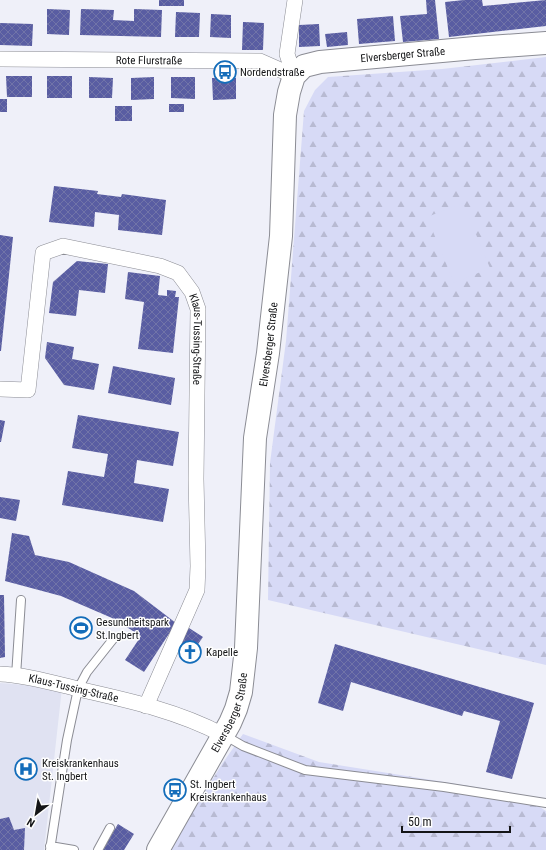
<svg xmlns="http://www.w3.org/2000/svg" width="546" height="850" viewBox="0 0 546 850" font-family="'Roboto Condensed',sans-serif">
<defs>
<pattern id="forest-firs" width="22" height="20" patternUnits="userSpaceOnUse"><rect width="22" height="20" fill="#d7daf6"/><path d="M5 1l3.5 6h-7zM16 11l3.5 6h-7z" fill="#b8bad2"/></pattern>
<pattern id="building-cross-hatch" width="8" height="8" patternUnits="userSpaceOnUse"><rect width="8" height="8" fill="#595da2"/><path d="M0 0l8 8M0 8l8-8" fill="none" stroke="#7174a8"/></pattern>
</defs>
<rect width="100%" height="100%" fill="#eff0f9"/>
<!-- built -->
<path fill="#e0e2f2" d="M0,683L62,688L44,850H0Z"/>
<!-- forest -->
<path fill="url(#forest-firs)" d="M546,57V665L268,600L270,463L286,341L304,111L315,90L328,77L442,69Z
M243,734L319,762L519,794L546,811V850H169L222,764Z"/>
<!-- pitch -->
<path fill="#d7daf6" d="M463,203L490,268L454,283L427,217Z"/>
<!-- building -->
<path fill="url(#building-cross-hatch)" d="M159,0H184V6H159Z
M426,0H435L439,39L403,42L400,16L427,14Z
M464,0H482L483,6L546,0V26L449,37L445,2Z
M47,9L70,10L69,35L47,34Z
M81,9L114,10L113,20L134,21V9L162,10L161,37L80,35Z
M176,12L200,13L199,37H175Z
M211,14L231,15V38L210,37Z
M393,16L395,41L359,44L357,19Z
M243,22L264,23L263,50H242Z
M0,23L33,24L32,46L0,45Z
M319,24L320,46L299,47V25Z
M347,32L348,45L327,47L325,34Z
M6,76H32V97H7Z
M47,76H72V98H47Z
M89,77L113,78L112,98H89Z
M154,77V99L131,100V78Z
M171,77H195V99L171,98Z
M212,78H236V99L213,100Z
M0,99H7V112H0Z
M169,104H184V112H169Z
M115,106H132V121H115Z
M54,186L98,191L97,194L121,197L122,194L166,200L162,235L118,230L119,215L95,212L94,227L49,222Z
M0,235L13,237L1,351H0Z
M77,261L108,264L105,293L79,290L76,316L49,313L53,282Z
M128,272L160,276L158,295L167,296V290L176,291L175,297H179L173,353L138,349L144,302L125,299Z
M47,342L74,347L72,359L99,364L94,390L64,385L45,358Z
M113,366L175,378L171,405L108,393Z
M78,415L179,432L173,466L137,460L134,483L169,489L163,522L62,505L68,471L104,477L108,454L72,448Z
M0,420L5,421L1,442H0Z
M0,497L20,500L16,521L0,518Z
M12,533L29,536L35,555L69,562L134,591L176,623L144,672L125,660L141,636L112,618L61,596L5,581Z
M0,595H4L5,657L0,658Z
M189,628L203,637L189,657L175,648Z
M335,644L534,703L512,779L486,772L500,721L464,711L462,716L351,682L343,711L318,703Z
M9,817L14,830L25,828L24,850H0V819Z
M118,824L134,834L124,850H102Z"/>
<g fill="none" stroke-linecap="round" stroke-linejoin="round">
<!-- lane casing -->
<g stroke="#8b8c94" stroke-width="10">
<path id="lane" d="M16,676L21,600
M224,735L243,746L305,770L444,787L546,803
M50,846L74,850
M50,850L67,740L78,689L87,672L114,638
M98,850L110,828"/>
</g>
<!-- street casing -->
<g stroke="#8b8c94" stroke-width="16">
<g id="street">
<path id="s1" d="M0,59L260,61L294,76"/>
<path d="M294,76L287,54L295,0"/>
<path id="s2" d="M0,389L28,390L43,253L63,246L160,266L178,273L192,292L198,309L196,479L198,566L197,590L146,706"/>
<path id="s3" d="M0,674C26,675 53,683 78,689C127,700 178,711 223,735"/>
</g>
</g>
<!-- secondary casing -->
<g stroke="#8b8c94" stroke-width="24">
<g id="secondary">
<path id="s4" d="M158,850L230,723L236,709L241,692L246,648L255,438L268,353L281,236L285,115L289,92L294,76L304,66L320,62L475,48L546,43"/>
</g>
</g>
<!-- lane -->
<use href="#lane" stroke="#fff" stroke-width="8"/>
<!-- street -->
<use href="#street" stroke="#fff" stroke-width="15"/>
<!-- secondary -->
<use href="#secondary" stroke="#fff" stroke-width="22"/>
</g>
<!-- icons -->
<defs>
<g id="bus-ring" transform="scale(1.15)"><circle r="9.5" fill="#fefefe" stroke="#146dba" stroke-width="1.5"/><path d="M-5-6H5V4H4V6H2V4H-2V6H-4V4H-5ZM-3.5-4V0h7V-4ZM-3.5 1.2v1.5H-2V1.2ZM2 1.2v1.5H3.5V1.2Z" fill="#146dba"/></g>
<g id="stadium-ring" transform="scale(1.15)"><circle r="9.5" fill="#fefefe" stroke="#146dba" stroke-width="1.5"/><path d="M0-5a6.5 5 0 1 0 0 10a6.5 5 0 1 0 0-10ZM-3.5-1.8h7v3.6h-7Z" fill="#146dba"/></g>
<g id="church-ring" transform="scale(1.15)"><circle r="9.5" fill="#fefefe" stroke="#146dba" stroke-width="1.5"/><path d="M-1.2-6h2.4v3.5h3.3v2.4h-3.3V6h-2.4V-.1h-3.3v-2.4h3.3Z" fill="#146dba"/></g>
<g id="hospital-ring" transform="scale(1.15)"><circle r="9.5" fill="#fefefe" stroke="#146dba" stroke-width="1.5"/><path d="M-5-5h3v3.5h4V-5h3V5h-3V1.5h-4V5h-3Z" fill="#146dba"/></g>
</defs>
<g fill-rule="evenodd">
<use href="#bus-ring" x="225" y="72"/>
<use href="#stadium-ring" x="81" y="628"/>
<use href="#church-ring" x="190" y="652"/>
<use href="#hospital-ring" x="26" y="769"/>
<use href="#bus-ring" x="175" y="790"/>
</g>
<g text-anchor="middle" stroke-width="3" stroke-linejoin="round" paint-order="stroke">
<!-- street labels -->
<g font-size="11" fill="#141517" stroke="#fefefe">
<text dy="4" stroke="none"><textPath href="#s4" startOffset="912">Elversberger Straße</textPath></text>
<text dy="4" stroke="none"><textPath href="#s1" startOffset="149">Rote Flurstraße</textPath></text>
<text dy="4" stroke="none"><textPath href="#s2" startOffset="377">Klaus-Tussing-Straße</textPath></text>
<text dy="4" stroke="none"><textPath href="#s4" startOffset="528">Elversberger Straße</textPath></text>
<text dy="4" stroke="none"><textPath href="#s3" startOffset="75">Klaus-Tussing-Straße</textPath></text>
<text dy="4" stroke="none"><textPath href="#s4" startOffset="156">Elversberger Straße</textPath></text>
</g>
<!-- poi labels -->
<g font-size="11" fill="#141517" stroke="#fefefe" text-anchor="start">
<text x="240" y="76">Nordendstraße</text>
<text x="96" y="626">Gesundheitspark<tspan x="96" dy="13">St.Ingbert</tspan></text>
<text x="206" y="656">Kapelle</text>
<text x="42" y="767">Kreiskrankenhaus<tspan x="42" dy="13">St. Ingbert</tspan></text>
<text x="190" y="788">St. Ingbert<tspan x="190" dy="13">Kreiskrankenhaus</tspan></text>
</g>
</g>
<!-- north arrow -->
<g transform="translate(36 814) rotate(211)" stroke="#fefefe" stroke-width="3" paint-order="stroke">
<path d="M0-3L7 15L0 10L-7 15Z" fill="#141517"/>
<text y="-6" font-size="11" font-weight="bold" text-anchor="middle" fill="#141517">N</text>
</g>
<!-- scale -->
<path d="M402 826v6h108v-6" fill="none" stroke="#141517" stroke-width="2"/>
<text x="408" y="826" font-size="12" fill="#141517" stroke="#fefefe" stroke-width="3" paint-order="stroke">50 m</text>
</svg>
